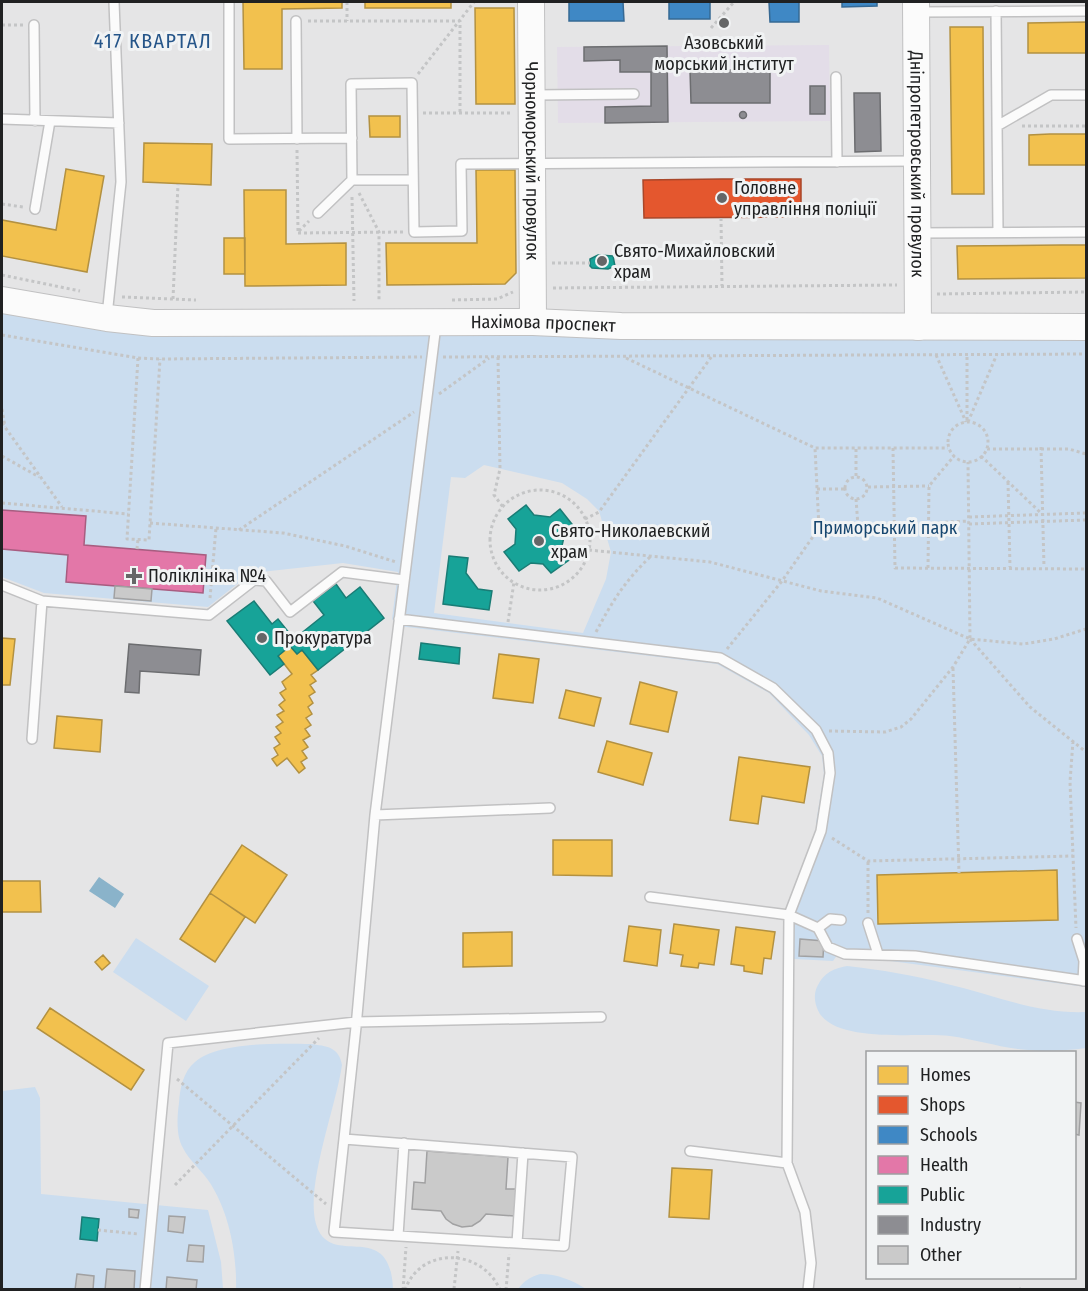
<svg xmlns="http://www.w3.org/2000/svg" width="1088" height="1291" viewBox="0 0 1088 1291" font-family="'Fira Sans Condensed',sans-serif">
<rect width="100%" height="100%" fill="#e5e5e6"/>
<!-- industrial -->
<path fill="#e3dde8" d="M829,45L830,121L558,123L557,47Z"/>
<!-- green -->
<path fill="#cbddef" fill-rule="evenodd" d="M2,307L105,324L1086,325V987L838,954L833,961L794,959L793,915L824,833L816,823L824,774L822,756L809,735L769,693L717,664L398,626L392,619L398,572L343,563L251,573L208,607L44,593L2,577ZM484,465L562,483L587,499L599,511L611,552L606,579L583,633L434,613L451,477L465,478Z
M136,938L209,986L186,1021L113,972Z
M847,966C881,970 914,975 947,984C994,995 1037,1014 1086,1012V1048C1064,1051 1041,1052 1018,1049C995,1046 973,1039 950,1036C918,1032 830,1045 817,1008C814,1000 814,992 818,985C824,973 834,968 847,966Z
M310,1044C327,1046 339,1047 342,1065C336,1107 305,1186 316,1224C330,1271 390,1216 393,1289H236C237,1254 229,1210 208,1180C201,1170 189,1160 183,1148C176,1136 177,1117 179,1103C180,1088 183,1072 195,1062C219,1041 280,1044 310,1044Z
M35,1087L40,1098L41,1194L208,1210L221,1262L223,1289H2V1091Z
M540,1274C557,1274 572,1280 586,1289H518C524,1281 530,1277 540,1274Z"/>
<!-- water -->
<path fill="#8ab3ca" d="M99,877L124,894L115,908L89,891Z"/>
<!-- homes -->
<path fill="#f2c14e" stroke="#b39141" stroke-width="1.5" d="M243,2H342V8L282,9V69H244Z
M365,2H451V8H365Z
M475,8H514L515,104H476Z
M1086,22V53H1028V23Z
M950,27H983L984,194H952Z
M369,116H400V137H370Z
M1050,134H1086V165H1029V135Z
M144,143L212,144L211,185L143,182Z
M66,169L104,176L87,272L2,256V220L56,230Z
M476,170H515L516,273L505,284L387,285L386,243H477Z
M244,190H286V244L346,243V285L245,286Z
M224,238H245V274H224Z
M1062,245H1086V278L958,279L957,246Z
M2,638L15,639L10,685H2Z
M290,646L297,654L302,650L318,670L311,675L316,681L310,685L315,692L309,696L313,703L308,707L312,714L306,718L311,725L305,729L310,736L303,740L308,747L302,751L307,758L301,762L305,768L299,773L287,758L277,766L272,759L278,755L274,748L280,744L275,737L281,733L276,727L283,722L277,715L284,711L279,705L285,700L280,693L286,689L282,682L292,674L278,656Z
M499,654L539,659L533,703L493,698Z
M640,682L677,692L668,732L630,724Z
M566,690L601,698L594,726L559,718Z
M57,716L102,720L100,752L54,748Z
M607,741L652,753L643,785L598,772Z
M739,757L810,767L804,803L762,796L758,824L730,820Z
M553,840H612V876L553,875Z
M242,845L287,875L255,923L210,893Z
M1057,870L1058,920L878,924L877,875Z
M2,881H40L41,912H2Z
M210,893L245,917L215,962L180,939Z
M674,924L719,930L714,965L699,963L698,968L681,966L683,955L670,953Z
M629,926L661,930L657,966L624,961Z
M736,927L775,932L771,959L764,958L762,974L744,971V966L731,964Z
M512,932V966L463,967V933Z
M103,955L110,963L102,970L95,962Z
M50,1008L144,1070L131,1090L37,1028Z
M672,1168L712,1170L709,1219L669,1217Z"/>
<!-- shops -->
<path fill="#e4572e" stroke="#a9472a" stroke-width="1.5" d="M722,179H801V217L644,218L643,180Z"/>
<!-- schools -->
<path fill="#3f88c5" stroke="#366994" stroke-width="1.5" d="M569,2H623L624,21H569Z
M669,2H710V19H669Z
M769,2H799V22H770Z
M842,2H877V6L842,7Z"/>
<!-- health -->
<path fill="#e377a8" stroke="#a85d80" stroke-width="1.5" d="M2,510L86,516L84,545L206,555L203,593L66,582L68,555L2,549Z"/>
<!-- public -->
<path fill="#17a398" stroke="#1a7c75" stroke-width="1.5" d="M598,255L613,256L615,266L608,269L592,268L590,266V259Z
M526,505L534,515L550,517L560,509L575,528L564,537L561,550L569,560L551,573L543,564L531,563L519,571L504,552L515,544L516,529L508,519Z
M449,556L468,558L466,573L478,589L492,591L489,610L443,604Z
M336,584L346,598L360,587L384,618L318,670L302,650L297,654L290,646L278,656L284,664L270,675L227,621L254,601L272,624L278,619L294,639L324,615L313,601Z
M421,643L460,648L459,664L419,659Z
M82,1217L99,1219L97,1241L80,1239Z"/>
<!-- industry -->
<path fill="#8d8d92" stroke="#6c6d70" stroke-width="1.5" d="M667,46L668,122L605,123V107L651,106V72H620V60L584,61V47Z
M690,70H770V103H691Z
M810,86H825V114H810Z
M854,93H880L881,151L855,152Z
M739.5 115a3.5 3.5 0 1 1 7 0a3.5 3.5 0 1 1-7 0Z
M129,644L201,650L199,675L140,671L139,693L125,692Z"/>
<!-- building -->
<path fill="#cacaca" stroke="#a1a1a2" stroke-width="1.5" d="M115,586L152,589L151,601L114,598Z
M800,939L824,941L823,957L799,956Z
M1074,1102L1081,1103L1079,1135L1074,1134Z
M427,1151L508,1157L506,1189H516L514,1216L486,1214L480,1221L472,1226L462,1227L453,1224L446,1219L441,1211L412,1209L414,1182L425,1183Z
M129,1209L139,1210L138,1218L129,1217Z
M169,1216L185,1217L183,1233L168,1231Z
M189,1245L204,1246L203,1262L187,1261Z
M107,1269L135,1271L134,1290H105Z
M77,1274L94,1276L93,1290H75Z
M167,1277L197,1280L196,1290H166Z"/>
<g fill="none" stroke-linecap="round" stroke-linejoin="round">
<!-- service casing -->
<g stroke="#c1c1c2" stroke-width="12">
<path id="service" d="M229,2V139L352,138
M996,11L998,232
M918,12L1086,11
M296,21L297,139
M34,25L35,121
M836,77L837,162
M535,95L634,94
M2,119L119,123
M997,126L1051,95H1086
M352,180L351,84L412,83L414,232L462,231L461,164L916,161
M35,209L50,121
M318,213L352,180H413
M918,233L1086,232
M107,316L121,182L114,2
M2,585L42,601L209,615L254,580L266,581L290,612L342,572L404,580
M399,619L720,658L773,688L816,730L828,753L830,773L821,831L789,915L787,1163L805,1212L811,1263L808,1290
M32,739L42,601
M375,815L550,808
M650,897L789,915L818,928L828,947L845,954L915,956L1086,981
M868,923L878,954
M818,928L830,919L841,920
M1077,939L1084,961L1083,981
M344,1139L572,1157L564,1246L334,1232L356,1027L375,815L436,325
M690,1151L787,1163
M398,1236L404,1143
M517,1243L523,1153
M145,1290L168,1043L356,1022L601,1017"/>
</g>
<!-- secondary casing -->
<g stroke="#c1c1c2" stroke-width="28">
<g id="secondary">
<path id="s1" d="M531,2L533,322"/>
<path id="s2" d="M916,2L918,327"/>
<path id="s3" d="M2,300L107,318L153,323L533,322L621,326L1086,327"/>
</g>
</g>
<!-- path -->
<path stroke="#c4c5c6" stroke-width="3" stroke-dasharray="3 3" stroke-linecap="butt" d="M347,2V21
M308,21H460V113
M2,25H23
M711,28L734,2
M418,74L474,2
M423,113H512
M1022,126H1086
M297,150L298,233
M359,193L379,232V300
M352,197L354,301
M2,204L23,207
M721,218L722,286
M299,231L309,221
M298,233L403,232
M552,263H590
M2,275L80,291
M553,288L897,285
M937,294L1086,292
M122,297L196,300
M173,299L178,184
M452,300L497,299L513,292
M2,335L138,358L160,359L422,357
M936,355L966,422
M443,357L1086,354
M498,357L500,469L494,495L503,507
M138,358L127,539L149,540L160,359
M626,358L815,448H948
M439,394L489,358
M2,409L5,427
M967,420V355
M968,422L997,354
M948 442a20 20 0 1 1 40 0a20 20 0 1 1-40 0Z
M2,423L62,507
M1041,447L1044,567
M893,448L895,568L1086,569
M987,449H1069L1086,454
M2,456L39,477
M981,456L1042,514
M856,476V448
M845 488a11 11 0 1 1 22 0a11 11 0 1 1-22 0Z
M1008,482L1010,567
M868,487L929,486
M817,489H845
M490 540a50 50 0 1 1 100 0a50 50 0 1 1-100 0Z
M856,499L858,526
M2,503L128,514
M969,517L1086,513
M585,519L599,512L712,356
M150,523L283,533L345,546L396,562
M969,524L1086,520
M819,528L969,521
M239,530L414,412
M137,549L138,539
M589,550L710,562L821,591L877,598L970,639L1023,644L1054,639L1086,629
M928,568L929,486L954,456
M210,598L216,528
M508,622L514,582
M596,632C613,600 625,581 651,556
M970,639L1030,707L1086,752
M727,649L782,581L819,528L815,448
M953,668L959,873
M829,731L885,732L901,727L911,719L953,667L970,639L968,462
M1073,741L1070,782L1076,928
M832,838L868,861L1073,856
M868,913V861
M177,1079L326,1204
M175,1185L319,1038
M98,1230L138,1234
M1019,1288L1021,1290
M454,1289L458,1251
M403,1290L406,1247
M405,1290C421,1245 483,1249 500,1290
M506,1290L509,1254"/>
<!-- service -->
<use href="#service" stroke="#fbfbfb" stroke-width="9"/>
<!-- secondary -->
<use href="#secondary" stroke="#fbfbfb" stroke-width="26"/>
</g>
<!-- markers -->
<g fill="#656667" stroke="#f1f3f4" stroke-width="2">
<circle cx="724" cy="23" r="6"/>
<circle cx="722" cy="198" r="6"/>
<circle cx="602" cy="261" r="6"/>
<circle cx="539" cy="541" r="6"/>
<path d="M131 567h6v6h6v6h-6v6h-6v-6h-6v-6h6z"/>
<circle cx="262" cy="638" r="6"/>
</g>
<g text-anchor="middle" stroke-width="6" stroke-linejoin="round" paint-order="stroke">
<!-- poi labels -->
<g font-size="18" fill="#202122" stroke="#f1f3f4" text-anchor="start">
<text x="724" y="49" text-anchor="middle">Азовський<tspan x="724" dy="21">морський інститут</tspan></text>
<text x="734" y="194">Головне<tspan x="734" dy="21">управління поліції</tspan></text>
<text x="614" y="257">Свято-Михайловский<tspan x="614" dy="21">храм</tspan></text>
<text x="551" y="537">Свято-Николаевский<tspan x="551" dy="21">храм</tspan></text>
<text x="148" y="582">Поліклініка №4</text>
<text x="274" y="644">Прокуратура</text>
</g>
<!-- street labels -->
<g font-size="18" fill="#202122" stroke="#f1f3f4">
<text dy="6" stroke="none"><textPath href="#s1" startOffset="159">Чорноморський провулок</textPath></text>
<text dy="6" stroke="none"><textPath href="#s2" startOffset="162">Дніпропетровський провулок</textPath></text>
<text dy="6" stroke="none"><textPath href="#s3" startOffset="543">Нахімова проспект</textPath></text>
</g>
<!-- park labels -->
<g font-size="18" fill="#16466f" stroke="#f1f3f4">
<text x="885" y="534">Приморський парк</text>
</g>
<!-- neighbourhood labels -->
<g font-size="20" letter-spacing="1.5" fill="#255589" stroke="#f1f3f4">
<text x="153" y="48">417 КВАРТАЛ</text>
</g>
</g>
<!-- border -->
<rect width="1088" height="1291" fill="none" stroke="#202122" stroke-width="6"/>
<!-- legend -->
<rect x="866" y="1051" width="210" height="228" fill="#f1f3f4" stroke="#9d9fa0" stroke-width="1.5"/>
<rect x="878" y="1066" width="30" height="18" fill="#f2c14e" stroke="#9d9fa0" stroke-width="1.5"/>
<text x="920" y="1081" font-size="18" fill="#202122">Homes</text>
<rect x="878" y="1096" width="30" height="18" fill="#e4572e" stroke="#9d9fa0" stroke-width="1.5"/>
<text x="920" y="1111" font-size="18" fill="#202122">Shops</text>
<rect x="878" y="1126" width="30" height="18" fill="#3f88c5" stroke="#9d9fa0" stroke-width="1.5"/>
<text x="920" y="1141" font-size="18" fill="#202122">Schools</text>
<rect x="878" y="1156" width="30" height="18" fill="#e377a8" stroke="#9d9fa0" stroke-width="1.5"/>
<text x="920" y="1171" font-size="18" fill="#202122">Health</text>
<rect x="878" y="1186" width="30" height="18" fill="#17a398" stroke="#9d9fa0" stroke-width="1.5"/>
<text x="920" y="1201" font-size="18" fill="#202122">Public</text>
<rect x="878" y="1216" width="30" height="18" fill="#8d8d92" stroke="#9d9fa0" stroke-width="1.5"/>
<text x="920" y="1231" font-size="18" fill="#202122">Industry</text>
<rect x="878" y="1246" width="30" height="18" fill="#cacaca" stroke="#9d9fa0" stroke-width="1.5"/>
<text x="920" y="1261" font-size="18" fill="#202122">Other</text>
</svg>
